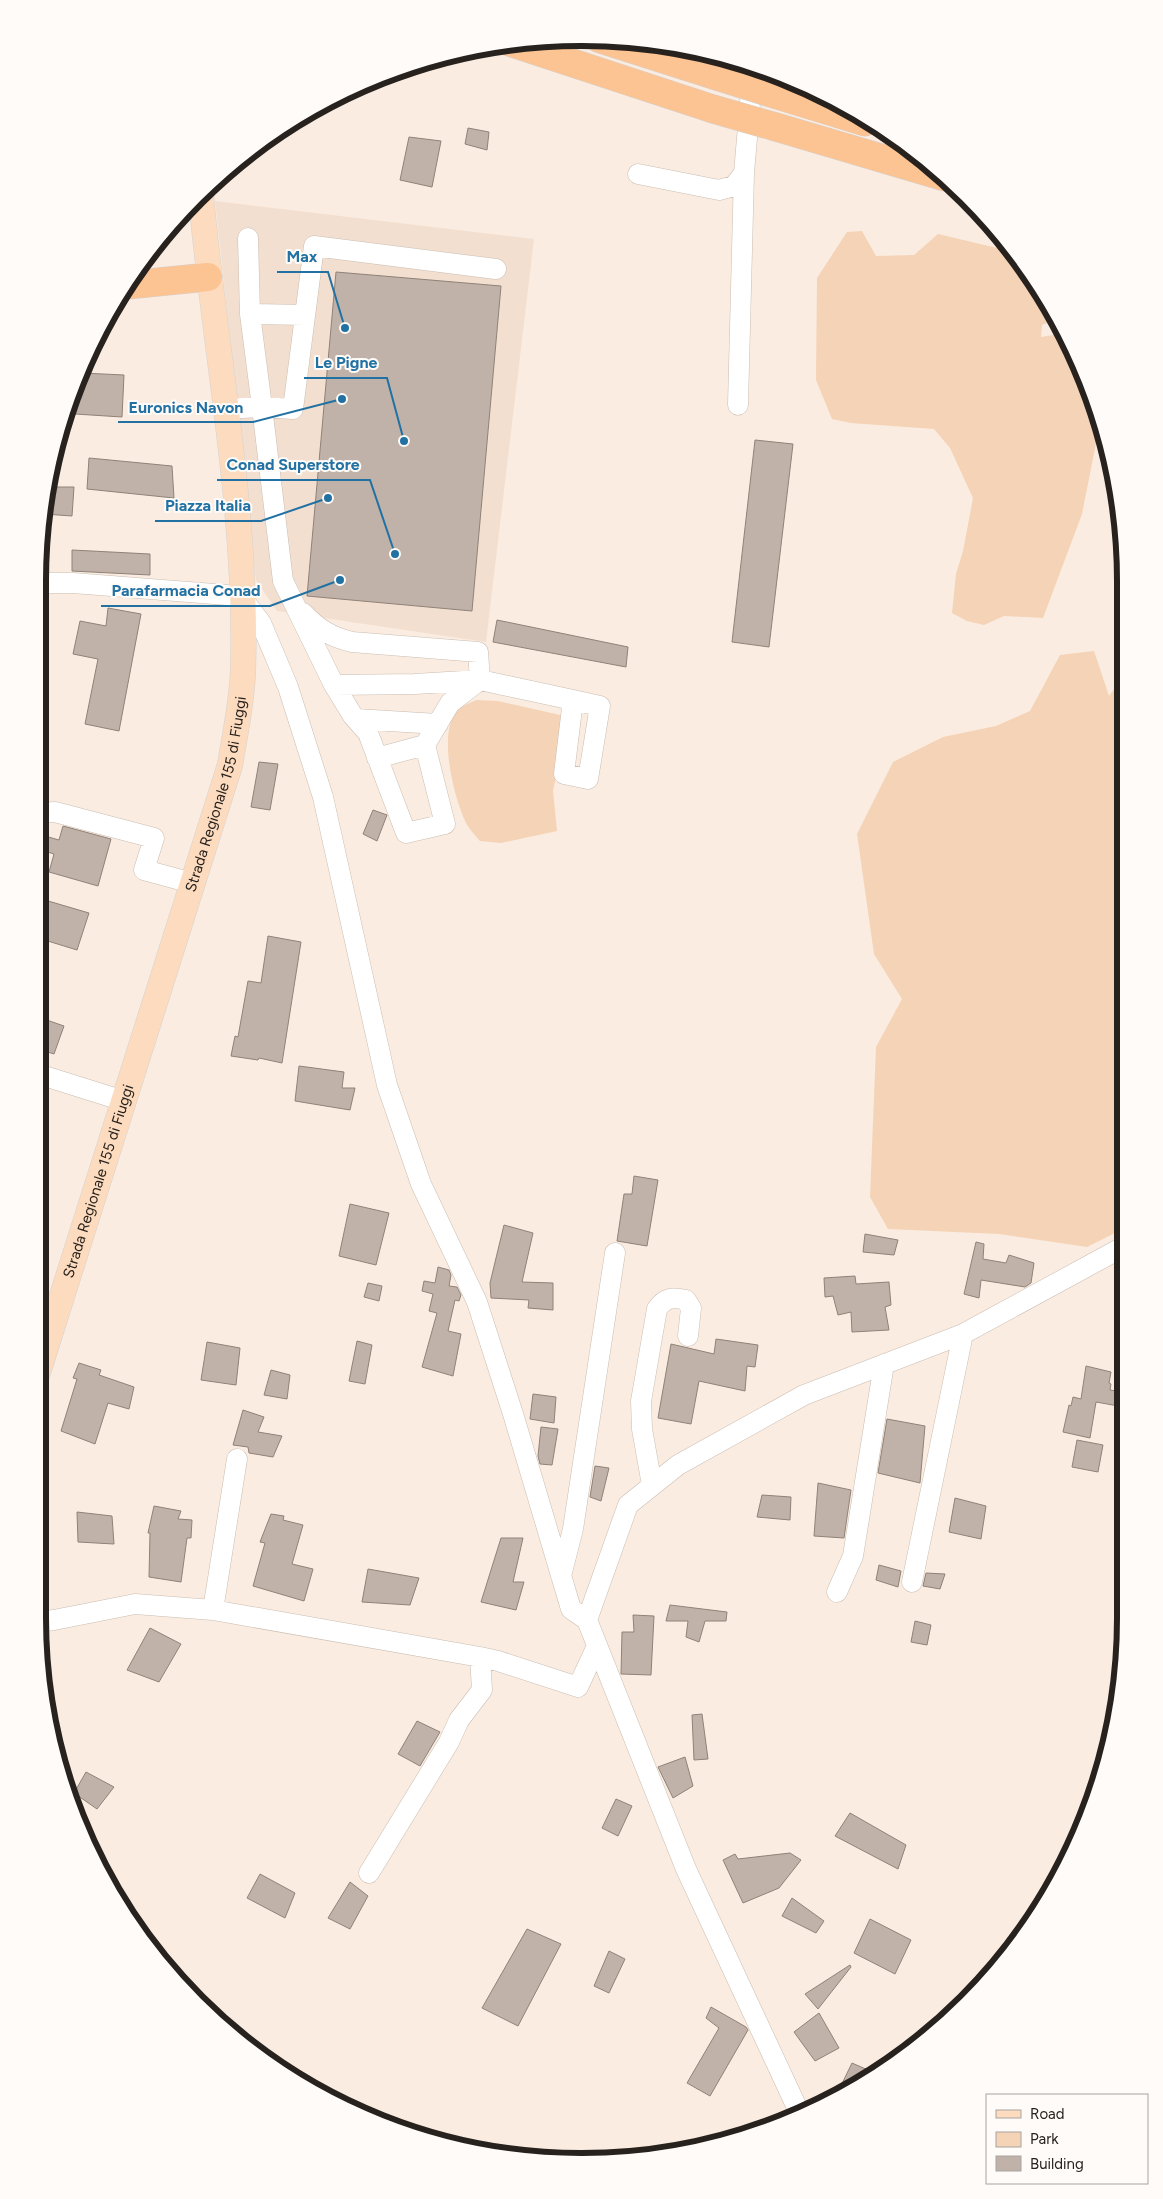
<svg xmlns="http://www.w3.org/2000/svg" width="1163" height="2199" viewBox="0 0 1163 2199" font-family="Figtree,sans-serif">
<rect width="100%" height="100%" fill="#faece0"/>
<!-- built -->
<path fill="#f3dfcf" d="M215,201L534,239L486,642L277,611L256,580Z"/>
<!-- green -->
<path fill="#f5d3b6" d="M862,231L876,256L914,255L938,234L1014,252L1054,320L1042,325L1041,337L1059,334L1064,338L1084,374L1099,428L1082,514L1043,618L1004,616L984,625L967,621L952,613L956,574L963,551L973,498L950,448L934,429L851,423L832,419L816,380L817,278L847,232Z
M1094,651L1109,696L1121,679L1123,1229L1087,1247L999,1234L888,1229L870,1197L876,1047L902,999L874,954L857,834L893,762L943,737L996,726L1030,711L1060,655Z
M476,700L498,701L569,717L553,791L557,831L501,843L480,841C475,835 469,829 466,823C454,798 438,735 456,711C460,706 471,703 476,700Z"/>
<!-- building -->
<path fill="#c0b2a8" stroke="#8f8278" d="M468,128L489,132L487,150L465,144Z
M409,137L441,141L432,187L400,180Z
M336,272L501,286L472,611L307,596Z
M82,373L124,375L122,417L75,414L79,381Z
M755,440L793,444L769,647L732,642Z
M89,458L172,466L174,498L87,489Z
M48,487H74L72,516L44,514Z
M72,550L150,554V575L72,571Z
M108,608L141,614L119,731L85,724L98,659L73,654L80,621L106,626Z
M497,620L628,647L626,667L493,642Z
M259,762L278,764L270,810L251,807Z
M373,810L387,815L377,841L363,834Z
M63,826L111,839L98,886L49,872L54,854L38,849V834L59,840Z
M38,898L89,913L77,950L38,938Z
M268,936L301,942L282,1063L259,1058L258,1060L231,1056L235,1036L238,1037L248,981L261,983Z
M38,1017L64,1026L54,1054L38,1049Z
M299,1066L344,1072L342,1088H355L350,1110L295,1101Z
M634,1176L658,1180L647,1246L617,1241L624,1194H632Z
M350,1204L389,1213L376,1265L339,1256Z
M504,1225L533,1233L522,1282L553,1283V1310L528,1308L529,1300L491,1298L490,1283Z
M865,1234L898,1240L894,1255L863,1252Z
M976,1242L984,1244L983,1259L1006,1263L1009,1255L1034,1263L1031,1283L1025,1287L981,1280L979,1298L964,1294Z
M438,1267L449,1270L451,1275L449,1286L457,1287L461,1295L459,1301L455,1300L448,1331L461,1334L453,1376L422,1367L437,1313L429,1311L433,1294L422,1291L424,1281L435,1283Z
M855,1276L856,1284L889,1282L891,1305L885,1307L889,1330L852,1332L851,1312L838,1315L833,1296L825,1297L824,1278Z
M368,1283L382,1286L379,1301L364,1297Z
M716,1339L758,1345L755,1367L747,1366L745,1391L699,1381L691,1424L658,1418L671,1344L714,1354Z
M357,1341L372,1345L365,1384L349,1381Z
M207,1342L240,1348L236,1385L201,1380Z
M79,1363L101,1370L99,1375L134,1387L129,1409L108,1403L95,1444L61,1431L77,1379L73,1378Z
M1086,1366L1111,1372L1109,1383L1111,1384L1110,1390L1124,1392V1407L1096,1402L1090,1438L1063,1432L1069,1405L1071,1406L1073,1397L1081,1399Z
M271,1370L290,1375L287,1399L264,1395Z
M533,1394L556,1397L554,1423L530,1419Z
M243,1410L264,1417L258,1432L282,1436L273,1457L249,1453L248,1447L233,1445Z
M887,1419L925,1426L920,1483L878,1473Z
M541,1427L558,1429L552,1465L540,1464L538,1456Z
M1077,1440L1103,1445L1098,1472L1072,1467Z
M595,1466L609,1468L601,1501L590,1497Z
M818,1483L851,1490L844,1538L814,1536Z
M762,1495L791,1497L790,1520L757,1517Z
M955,1498L986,1506L981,1539L949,1532Z
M154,1506L181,1511L178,1519L192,1520L191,1538H187L181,1582L149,1577L150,1533H148Z
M77,1512L112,1516L114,1544L78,1542Z
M271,1514L284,1516L283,1520L303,1525L292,1564L313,1569L304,1601L253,1586L265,1543L260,1542Z
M501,1538H523L513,1582H524L516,1610L481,1602Z
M879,1565L901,1571L898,1587L876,1580Z
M368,1569L419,1578L410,1605L362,1602Z
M926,1573L945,1574L940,1589L923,1586Z
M670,1605L727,1612L726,1621H705L699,1642L686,1637L688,1621H666Z
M633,1615L654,1616L651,1675L621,1674L622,1632H634Z
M915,1621L931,1625L927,1645L911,1642Z
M150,1628L181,1644L159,1682L127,1670Z
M702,1714L708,1759L694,1760L692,1715Z
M417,1721L440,1732L420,1766L398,1754Z
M685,1757L693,1786L673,1798L658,1767Z
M86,1772L114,1787L97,1809L74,1793Z
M616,1799L632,1806L618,1836L602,1828Z
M850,1813L906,1845L898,1869L835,1836Z
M790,1853L801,1860L779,1888L743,1903L723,1860L735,1854L738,1859Z
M260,1874L295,1893L285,1918L247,1898Z
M350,1882L368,1896L350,1929L328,1918Z
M792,1898L824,1921L816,1933L782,1916Z
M870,1919L911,1940L895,1974L854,1953Z
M527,1929L561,1944L518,2026L482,2008Z
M609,1951L625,1959L609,1993L594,1986Z
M850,1965L851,1967L818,2009L805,1994Z
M711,2007L746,2027L748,2030L710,2096L687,2083L719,2028L706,2018Z
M819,2013L839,2048L815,2061L794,2032Z
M852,2063L877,2074L835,2098Z"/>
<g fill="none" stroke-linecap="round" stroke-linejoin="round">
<!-- minor casing -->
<g stroke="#cabdb2" stroke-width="21">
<path id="minor" d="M638,174L719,190L734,186L744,173L753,68
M248,238L250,314
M305,315L250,314L262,407L293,409L314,246L496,269
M738,405L744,173
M225,409L262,407L283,581L334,685L415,684L480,680L573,700L564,774L588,779L600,706L573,700
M39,583H73L227,595L243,599L261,623L288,687L323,797L387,1085L421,1184L477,1302L514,1417L571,1609L587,1620
M303,613C318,629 331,637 352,642L478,652L480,680L450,703L425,745L445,824L406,833L368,733L353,716L334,685
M356,719L438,724
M377,758L425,745
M38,813L55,812L154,838L144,870L192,883
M38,1074L124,1101
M652,1485L642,1429L641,1401L657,1309C665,1297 673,1297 686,1300L691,1308L688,1336
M561,1576L573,1529L615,1253
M912,1582L963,1334
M837,1592L853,1556L884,1364
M213,1610L237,1459
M38,1622L54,1620L135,1604L213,1610L480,1657L498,1661L578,1687L597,1646
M369,1873L449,1742L459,1720L482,1690L480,1657
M800,2114L686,1869L587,1620L628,1505L678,1465L804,1395L963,1334L1123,1247"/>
</g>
<!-- major casing -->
<g stroke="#d4d3d2" stroke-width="26">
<g id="major">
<path id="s1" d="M38,1372L230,765C235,734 242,702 243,671C248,512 215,354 201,196"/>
</g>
</g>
<!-- highway casing -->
<g stroke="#d4d3d2" stroke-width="29">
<path id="highway" d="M600,39L716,76
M509,42L713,109
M777,95L865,122
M776,127L945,177
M128,285L208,277"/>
</g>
<!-- minor -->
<use href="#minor" stroke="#fff" stroke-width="20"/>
<!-- major -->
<use href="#major" stroke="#fddbbe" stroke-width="25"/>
<!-- highway -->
<use href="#highway" stroke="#fcc393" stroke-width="28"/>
<!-- highway-bridge casing -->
<g stroke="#d4d3d2" stroke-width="29" stroke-linecap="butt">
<path id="highway-bridge" d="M716,76L777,95
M713,109L776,127"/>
</g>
<!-- highway-bridge -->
<use href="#highway-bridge" stroke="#fcc393" stroke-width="28"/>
</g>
<g text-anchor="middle" stroke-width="4" stroke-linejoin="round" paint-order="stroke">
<!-- street labels -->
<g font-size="15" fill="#27221e" stroke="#fefbf9">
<text dy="5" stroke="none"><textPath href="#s1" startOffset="605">Strada Regionale 155 di Fiuggi</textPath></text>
<text dy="5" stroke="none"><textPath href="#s1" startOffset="200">Strada Regionale 155 di Fiuggi</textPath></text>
</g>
</g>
<!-- crop -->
<path d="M0 0H1163V2199H0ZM581 46H582A535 535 0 0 1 1117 581V1618A535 535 0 0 1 582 2153H581A535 535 0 0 1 46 1618V581A535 535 0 0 1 581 46Z" fill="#fefbf9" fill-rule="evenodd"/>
<path fill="none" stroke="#27221e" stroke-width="6" d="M581 46H582A535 535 0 0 1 1117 581V1618A535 535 0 0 1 582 2153H581A535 535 0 0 1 46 1618V581A535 535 0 0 1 581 46Z"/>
<!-- callouts -->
<path fill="none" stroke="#2171a3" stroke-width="2" d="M345 328L328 272H277M404 441L387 378H304M342 399L253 422H118M395 554L370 480H217M328 498L261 521H155M340 580L270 606H101"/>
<g fill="#2171a3" stroke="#fefbf9" stroke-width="2">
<circle cx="345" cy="328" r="5"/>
<circle cx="404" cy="441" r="5"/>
<circle cx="342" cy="399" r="5"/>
<circle cx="395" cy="554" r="5"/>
<circle cx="328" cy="498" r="5"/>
<circle cx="340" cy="580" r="5"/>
</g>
<g font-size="16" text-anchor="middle" font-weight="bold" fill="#2171a3" stroke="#fefbf9" stroke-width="4" stroke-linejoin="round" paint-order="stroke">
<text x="302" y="262">Max</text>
<text x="346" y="368">Le Pigne</text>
<text x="186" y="413">Euronics Navon</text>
<text x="293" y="470">Conad Superstore</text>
<text x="208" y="511">Piazza Italia</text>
<text x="186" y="596">Parafarmacia Conad</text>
</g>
<!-- legend -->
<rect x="986" y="2094" width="162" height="90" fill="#fefbf9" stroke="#a8a4a1"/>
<rect x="996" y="2110" width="25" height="8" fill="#fddbbe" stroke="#a8a4a1"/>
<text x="1030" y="2119" font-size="15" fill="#27221e">Road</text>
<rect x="996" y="2132" width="25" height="15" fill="#f5d3b6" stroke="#a8a4a1"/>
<text x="1030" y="2144" font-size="15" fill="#27221e">Park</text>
<rect x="996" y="2156" width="25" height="15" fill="#c0b2a8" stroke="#a8a4a1"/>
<text x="1030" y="2169" font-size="15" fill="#27221e">Building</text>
</svg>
